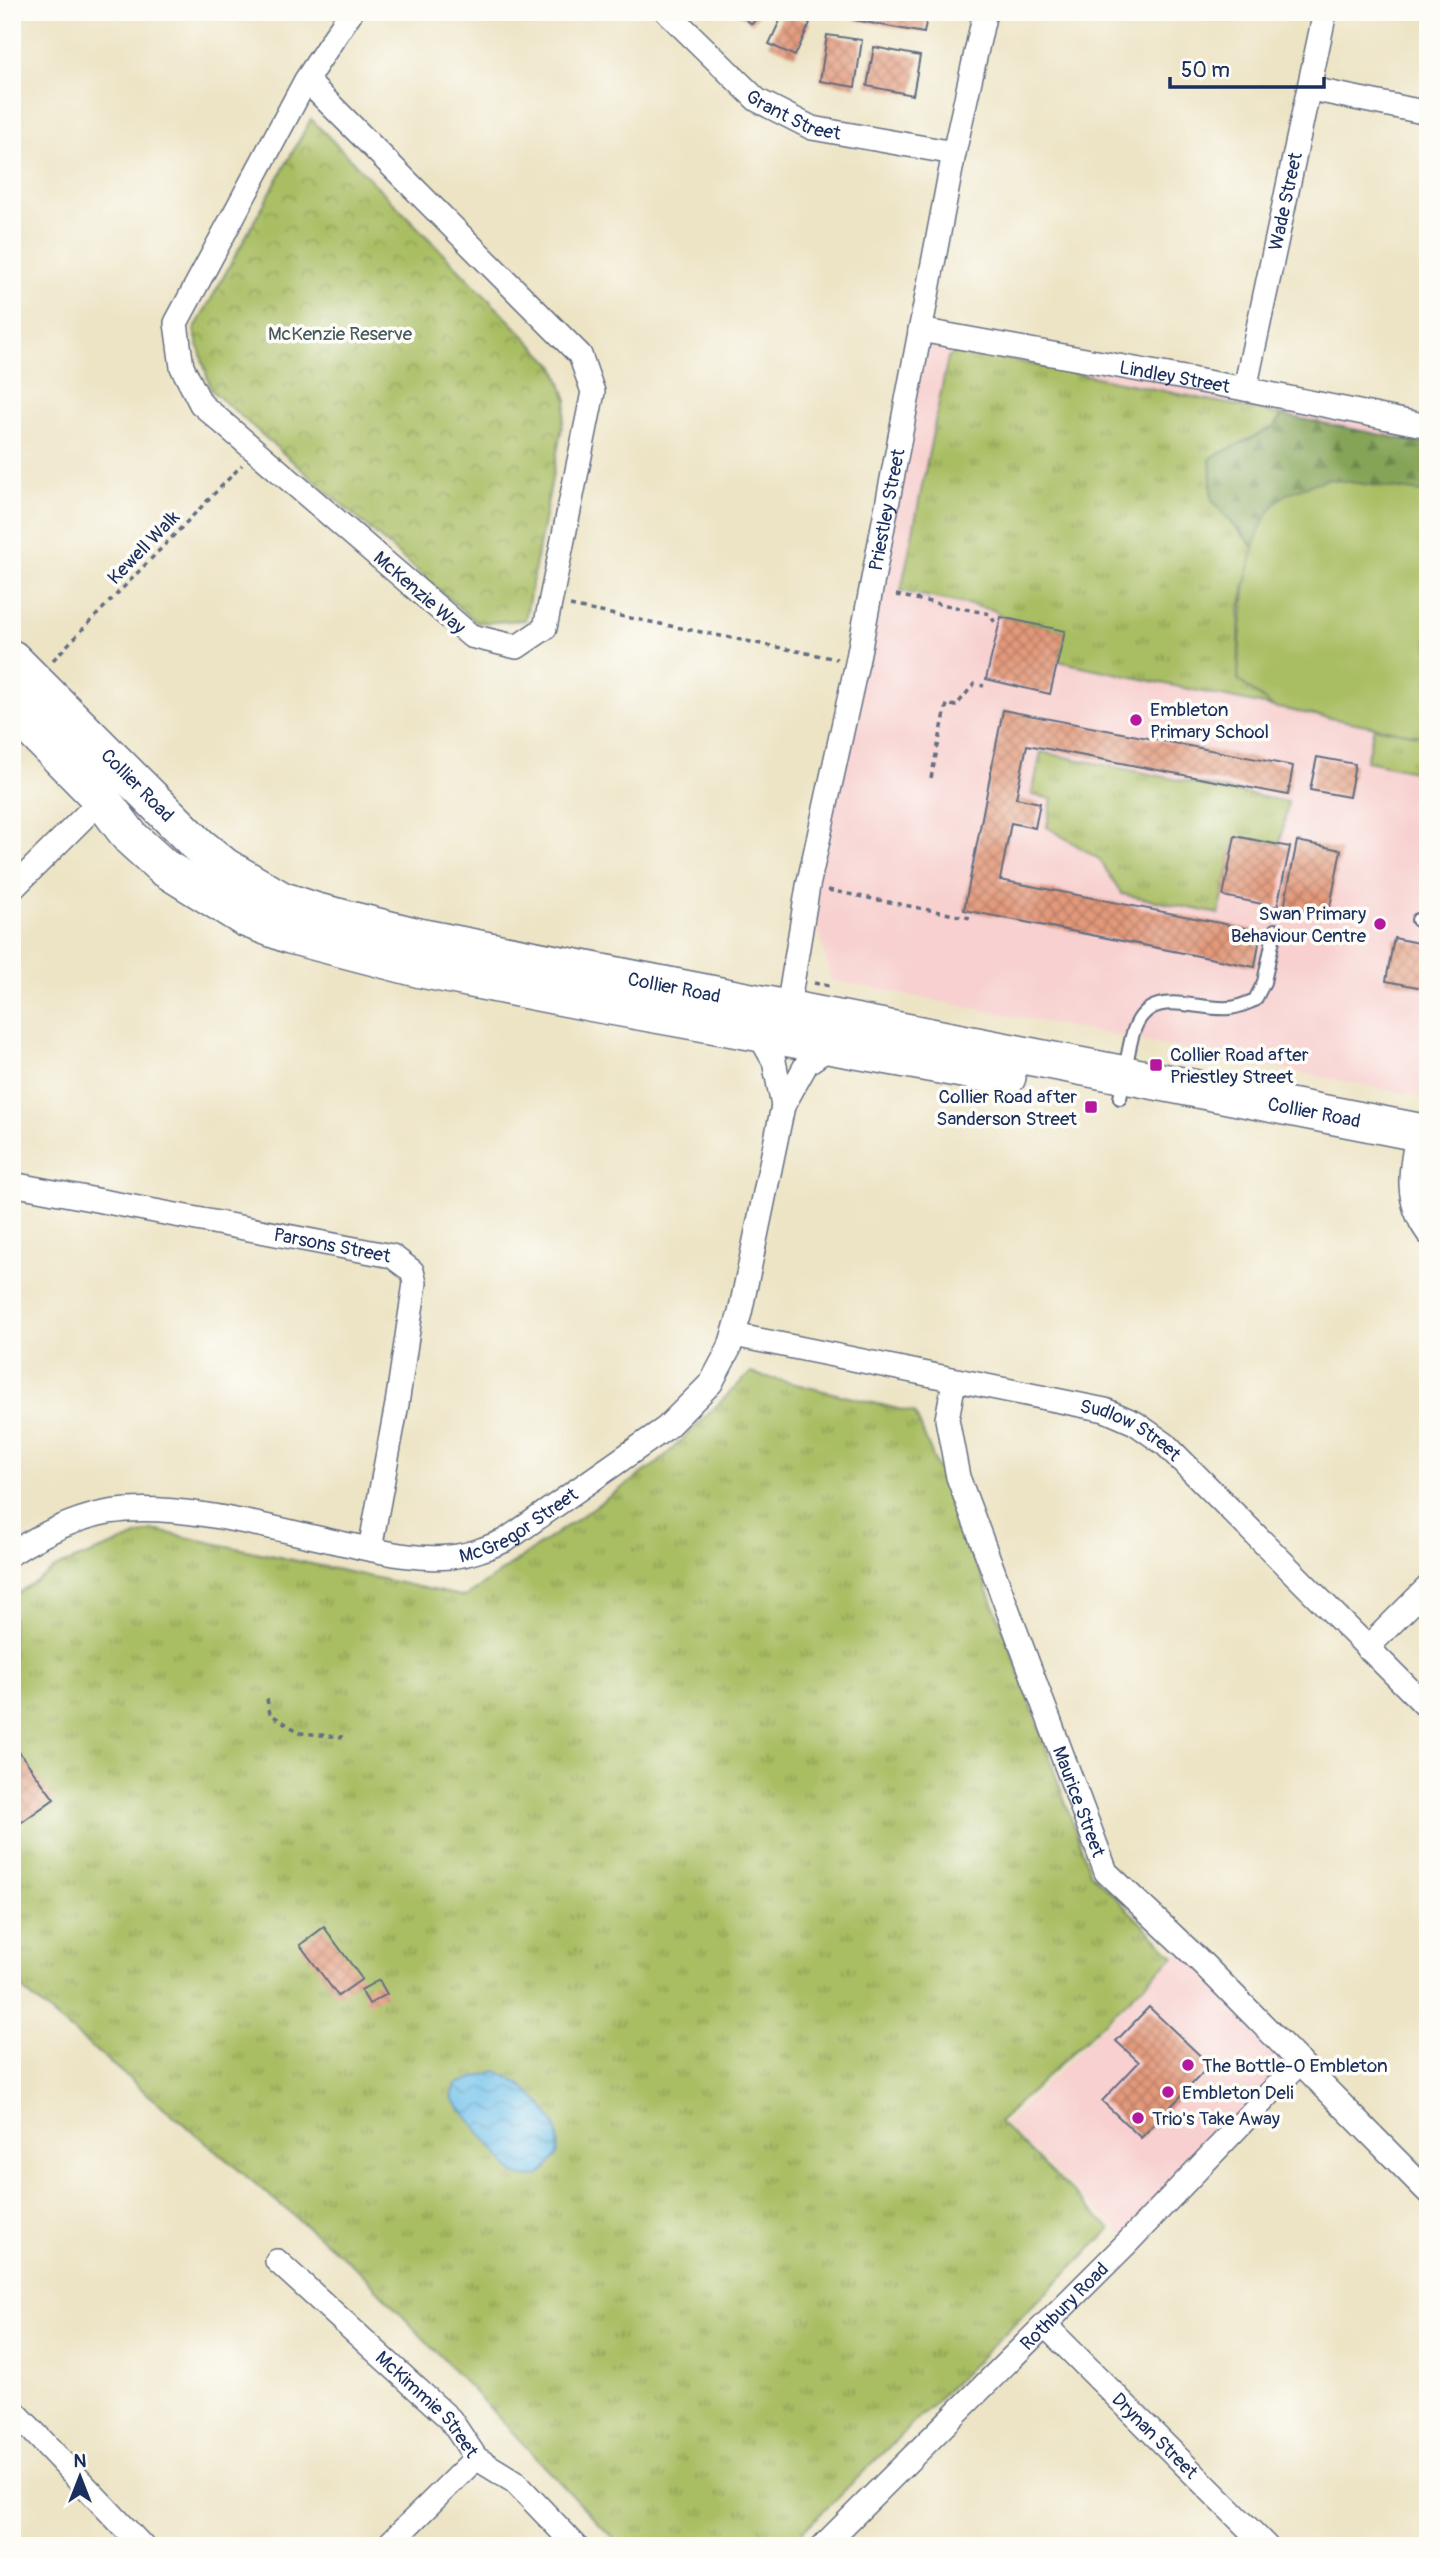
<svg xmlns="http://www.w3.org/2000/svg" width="1440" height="2558" viewBox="0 0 1440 2558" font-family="Pangolin,sans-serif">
<defs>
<pattern id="grass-tufts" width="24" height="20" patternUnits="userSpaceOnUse" patternTransform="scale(1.75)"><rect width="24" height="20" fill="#a9bd62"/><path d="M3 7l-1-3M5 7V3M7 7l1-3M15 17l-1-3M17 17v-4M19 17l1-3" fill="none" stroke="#899a54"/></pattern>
<pattern id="forest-firs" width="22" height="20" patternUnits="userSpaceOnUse" patternTransform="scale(1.75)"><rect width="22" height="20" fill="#86a458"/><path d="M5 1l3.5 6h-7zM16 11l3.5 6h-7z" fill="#6d864c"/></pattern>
<pattern id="park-crowns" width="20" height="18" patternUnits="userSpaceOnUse" patternTransform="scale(1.75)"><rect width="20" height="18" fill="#a9bd62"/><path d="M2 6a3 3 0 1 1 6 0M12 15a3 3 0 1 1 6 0" fill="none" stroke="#899a54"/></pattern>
<pattern id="water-waves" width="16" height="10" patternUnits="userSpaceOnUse" patternTransform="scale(1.75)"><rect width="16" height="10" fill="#6fc1eb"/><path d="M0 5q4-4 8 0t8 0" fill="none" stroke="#5a9dc2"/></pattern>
<pattern id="building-cross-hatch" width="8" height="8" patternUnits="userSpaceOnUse" patternTransform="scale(1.75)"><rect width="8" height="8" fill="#e3997a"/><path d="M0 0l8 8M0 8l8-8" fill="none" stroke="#b77d67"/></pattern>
</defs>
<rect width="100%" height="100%" fill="#fdfcf7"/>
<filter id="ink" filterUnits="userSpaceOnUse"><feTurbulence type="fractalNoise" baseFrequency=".0143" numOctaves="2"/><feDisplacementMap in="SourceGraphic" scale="14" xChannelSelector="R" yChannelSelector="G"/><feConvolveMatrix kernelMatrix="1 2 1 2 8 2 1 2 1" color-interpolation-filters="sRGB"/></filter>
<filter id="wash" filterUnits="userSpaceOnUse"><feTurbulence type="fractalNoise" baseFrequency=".00686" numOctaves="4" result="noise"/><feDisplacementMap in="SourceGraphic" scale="28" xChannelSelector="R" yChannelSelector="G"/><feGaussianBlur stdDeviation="1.57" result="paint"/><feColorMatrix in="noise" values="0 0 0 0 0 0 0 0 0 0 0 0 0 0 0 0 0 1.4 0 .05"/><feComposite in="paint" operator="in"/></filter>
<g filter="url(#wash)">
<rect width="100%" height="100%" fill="#ede4c5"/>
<!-- built -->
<path fill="#f7d0cf" d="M921,331L1428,426V1098L831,980L808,886Z
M1186,1945L1300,2062L1129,2241L1005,2124Z"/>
<!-- grass -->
<path fill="url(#grass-tufts)" stroke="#627660" stroke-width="2" d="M962,350L1282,415L1275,427L1210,458L1212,500L1255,549L1240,608L1238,680L1273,707L1058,661L1064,631L1001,617L994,610L901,591L948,357Z
M1374,727L1428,737V774L1366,761Z
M1041,752L1288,802L1280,844L1235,837L1219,914L1122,894L1099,859L1047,827L1052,799L1032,795Z
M750,1373L915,1413L1007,1638L1090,1872L1174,1956L999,2122L1111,2229L788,2546H620L360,2271L12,1981V1597L59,1566L153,1530L465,1597L659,1462Z"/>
<!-- forest -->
<path fill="url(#forest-firs)" stroke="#506a5b" stroke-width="2" d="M1282,415L1428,444V493L1327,479L1261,527L1255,549L1212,500L1210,458L1274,427Z"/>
<!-- park -->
<path fill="url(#park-crowns)" stroke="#627660" stroke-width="2" d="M311,119L555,367L567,400L525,620L477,623L211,390L194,330Z"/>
<!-- pitch -->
<path fill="#a9bd62" stroke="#627660" stroke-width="2" d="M1327,479L1428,493V737L1273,707L1238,680C1240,635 1243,521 1286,495C1298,488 1314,484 1327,479Z"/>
<!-- water -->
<path fill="url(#water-waves)" stroke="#4578a4" stroke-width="2" d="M497,2071C524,2084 567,2118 557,2154C554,2162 546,2169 540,2175L525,2178L514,2174L452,2098L456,2084Z"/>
<g id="blocks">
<!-- building -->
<path fill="url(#building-cross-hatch)" d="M736,12H761L752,24Z
M784,12L810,23L795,56L769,44Z
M855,12H928L924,33L854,20Z
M827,35L862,40L855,87L820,81Z
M874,47L920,56L913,95L867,86Z
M1001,617L1065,631L1050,694L986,679Z
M1003,710L1293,766L1288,795L1027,745L1016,798L1040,803L1035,828L1011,823L1000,880L1261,931L1255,967L964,910Z
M1317,757L1355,764L1349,797L1310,790Z
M1235,836L1290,847L1277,907L1223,896Z
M1297,841L1341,850L1328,917L1284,908Z
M1394,938L1428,945V989L1386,981Z
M20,1753L54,1799L12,1829V1759Z
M324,1927L362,1979L338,1996L300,1945Z
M379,1980L387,1994L369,2004L361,1990Z
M1149,2007L1210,2065L1141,2138L1102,2101L1139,2062L1116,2041Z"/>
</g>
</g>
<g filter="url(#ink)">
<use href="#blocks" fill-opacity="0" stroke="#646e82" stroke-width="2"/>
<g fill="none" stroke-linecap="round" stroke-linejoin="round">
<!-- lane casing -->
<g stroke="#646e82" stroke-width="16">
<path id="lane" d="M1418,920L1428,921
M1120,1098C1125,1076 1127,1053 1133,1033C1148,984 1194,1011 1229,1008C1237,1008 1247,1003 1255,1000L1264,982L1275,930"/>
</g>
<!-- street casing -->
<g stroke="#646e82" stroke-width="26">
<g id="street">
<path id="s1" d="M667,12L757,100L812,128L954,153"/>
<path d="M306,80L580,355L593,392L545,628L517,647L471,636L201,404L182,367L176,323L306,80L351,12"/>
<path d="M1311,89L1428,113"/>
<path id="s2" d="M920,330L1245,389L1428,426"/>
<path id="s3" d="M1245,389L1325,12"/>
<path d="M12,889L109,792"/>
<path id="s4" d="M788,1008L808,886L857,663L954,153L985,12"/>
<path d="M758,1033L774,1061L783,1106"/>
<path d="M1418,1132C1410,1169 1404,1200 1428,1233"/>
<path id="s5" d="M12,1184L392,1256L412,1271L415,1283L397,1404L370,1549"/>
<path id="s6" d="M734,1335L1105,1410L1135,1423L1165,1444L1428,1708"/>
<path id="s7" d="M954,1381L947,1419L958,1477L1106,1872L1203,1964L1428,2192"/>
<path id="s8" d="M12,1553C42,1534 74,1518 109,1512C181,1500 284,1532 355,1546C387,1553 418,1560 450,1557C470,1555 487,1548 506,1540L666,1428L711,1383L729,1349L740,1313L783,1106L807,1063L830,1047"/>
<path d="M1367,1648L1428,1587"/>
<path id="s9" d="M277,2261L450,2419L476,2458L515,2482L576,2546"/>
<path id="s10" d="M1045,2325L1266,2546"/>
<path d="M12,2409L142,2546"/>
<path d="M387,2546L476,2458"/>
<path id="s11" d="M823,2546L1129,2241L1300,2062"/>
</g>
</g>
<!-- primary casing -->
<g stroke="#646e82" stroke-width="40">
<g id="primary">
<path id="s12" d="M12,659L198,845L225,867L281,900L317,912L418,937L1428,1134"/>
<path d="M12,709L103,801L131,838L163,867L245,918L290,935L421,969L594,1003L1007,1077"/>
</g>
</g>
<!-- path -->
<path stroke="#646e82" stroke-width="3.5" stroke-dasharray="5 5" stroke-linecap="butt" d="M896,595L990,614L995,623
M570,606L837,659
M53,660L242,465
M931,778L947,704L956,706L974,684L984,686
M828,890L970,918
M814,983L830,986
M267,1699L270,1714L301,1733L343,1737"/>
<!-- lane -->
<use href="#lane" stroke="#fff" stroke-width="12"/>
<!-- street -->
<use href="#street" stroke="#fff" stroke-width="23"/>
<!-- primary -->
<use href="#primary" stroke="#fff" stroke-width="37"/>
</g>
</g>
<!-- markers -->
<g fill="#b5179e" stroke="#fdfcf7" stroke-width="2.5">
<circle cx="1136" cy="720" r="7"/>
<circle cx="1380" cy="924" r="7"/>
<rect x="1149" y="1058" width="14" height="14" rx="3.5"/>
<rect x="1084" y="1100" width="14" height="14" rx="3.5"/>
<circle cx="1188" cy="2065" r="7"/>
<circle cx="1168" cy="2092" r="7"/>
<circle cx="1138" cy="2118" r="7"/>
</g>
<g text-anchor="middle" stroke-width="7" stroke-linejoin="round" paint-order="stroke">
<!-- street labels -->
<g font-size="19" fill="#1b2f5e" stroke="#fdfcf7">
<text dy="7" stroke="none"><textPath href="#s1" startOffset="166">Grant Street</textPath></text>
<text dy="7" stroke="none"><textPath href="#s3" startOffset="192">Wade Street</textPath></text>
<text dy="7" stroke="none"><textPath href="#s2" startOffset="259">Lindley Street</textPath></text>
<text dy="7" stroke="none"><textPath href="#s4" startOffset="508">Priestley Street</textPath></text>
<text transform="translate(143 547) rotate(-46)" y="7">Kewell Walk</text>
<text transform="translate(420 592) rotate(41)" y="7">McKenzie Way</text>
<text dy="7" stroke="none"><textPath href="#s12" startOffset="178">Collier Road</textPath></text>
<text dy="7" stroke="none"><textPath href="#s12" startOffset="766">Collier Road</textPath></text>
<text dy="7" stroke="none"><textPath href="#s12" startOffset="1418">Collier Road</textPath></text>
<text dy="7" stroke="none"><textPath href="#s5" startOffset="326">Parsons Street</textPath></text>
<text dy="7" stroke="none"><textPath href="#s6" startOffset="410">Sudlow Street</textPath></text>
<text dy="7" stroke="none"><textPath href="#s8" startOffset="528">McGregor Street</textPath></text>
<text dy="7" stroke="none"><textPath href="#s7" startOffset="444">Maurice Street</textPath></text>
<text dy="7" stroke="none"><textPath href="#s11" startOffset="340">Rothbury Road</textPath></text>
<text dy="7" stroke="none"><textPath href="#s9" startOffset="208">McKimmie Street</textPath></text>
<text dy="7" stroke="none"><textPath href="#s10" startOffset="156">Drynan Street</textPath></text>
</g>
<!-- park labels -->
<g font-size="19" fill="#465a5f" stroke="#fdfcf7">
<text x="340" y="340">McKenzie Reserve</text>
</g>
<!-- poi labels -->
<g font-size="19" fill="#1b2f5e" stroke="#fdfcf7" text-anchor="start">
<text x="1150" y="716">Embleton<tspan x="1150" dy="22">Primary School</tspan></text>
<text x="1366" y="920" text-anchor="end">Swan Primary<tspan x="1366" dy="22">Behaviour Centre</tspan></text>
<text x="1170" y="1061">Collier Road after<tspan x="1170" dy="22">Priestley Street</tspan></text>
<text x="1077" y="1103" text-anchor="end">Collier Road after<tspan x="1077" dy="22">Sanderson Street</tspan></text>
<text x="1202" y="2072">The Bottle-O Embleton</text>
<text x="1182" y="2099">Embleton Deli</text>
<text x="1152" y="2125">Trio's Take Away</text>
</g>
</g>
<!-- margin -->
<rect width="1440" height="2558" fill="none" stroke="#fdfcf7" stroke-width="42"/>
<!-- north arrow -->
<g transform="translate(80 2477)" stroke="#fdfcf7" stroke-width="5" paint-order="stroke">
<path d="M0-5L12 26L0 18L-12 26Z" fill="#1b2f5e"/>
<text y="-10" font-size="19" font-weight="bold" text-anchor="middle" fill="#1b2f5e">N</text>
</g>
<!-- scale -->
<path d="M1170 77v10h154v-10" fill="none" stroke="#1b2f5e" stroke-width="3.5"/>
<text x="1181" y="77" font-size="21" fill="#1b2f5e" stroke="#fdfcf7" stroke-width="5" paint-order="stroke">50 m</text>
</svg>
